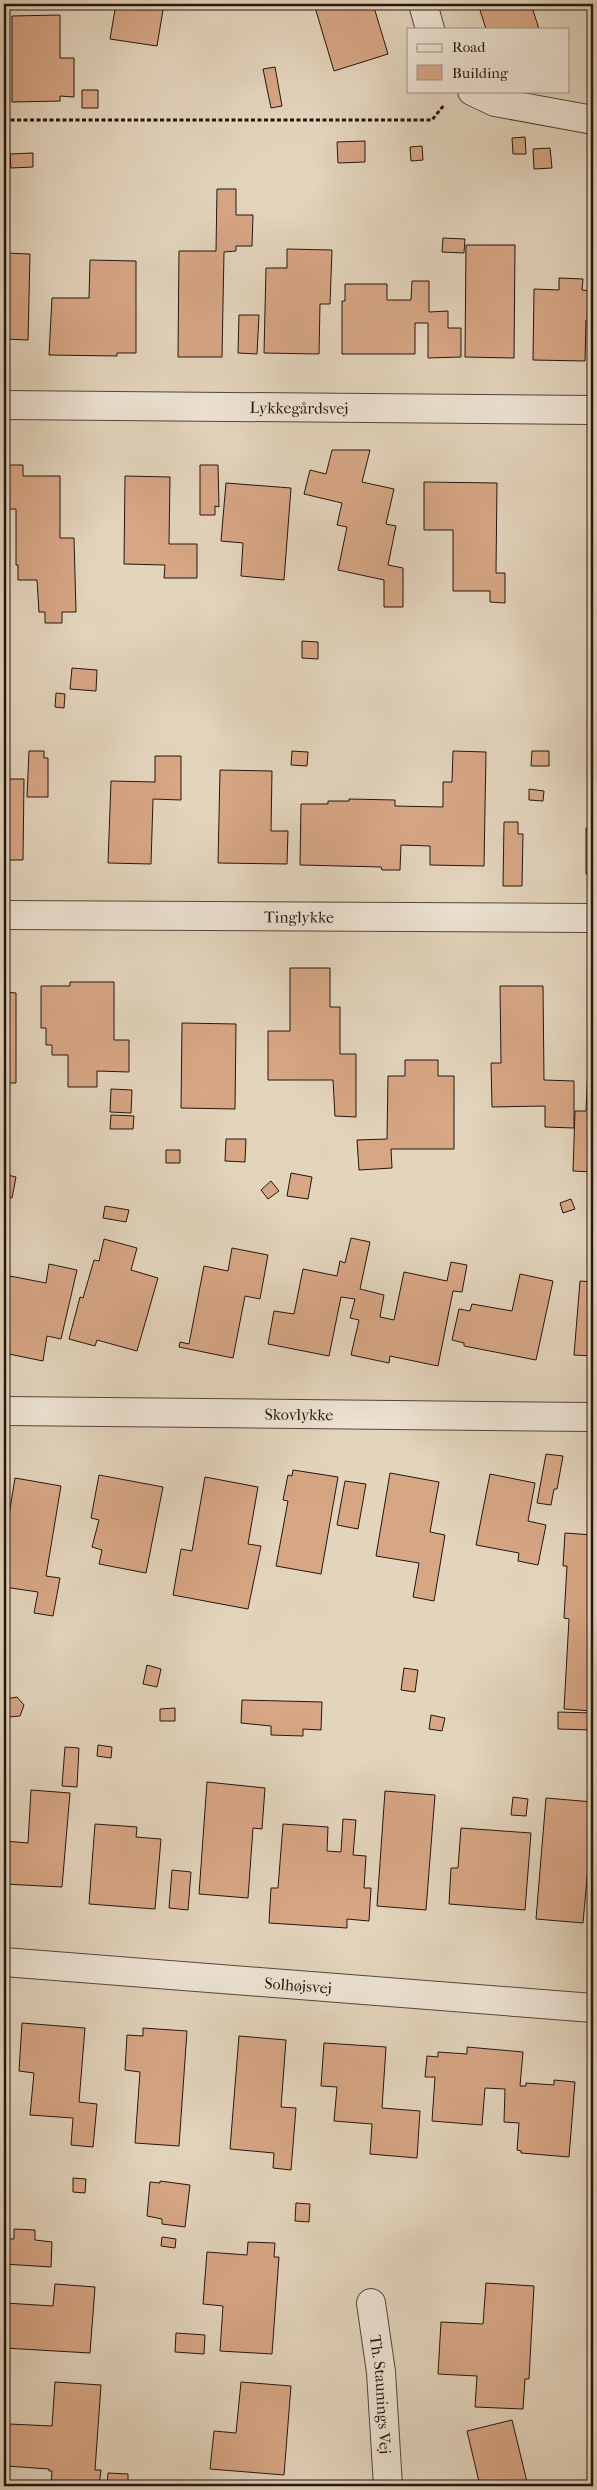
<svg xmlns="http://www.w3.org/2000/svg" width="597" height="2490" viewBox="0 0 597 2490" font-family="'IM FELL French Canon',serif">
<rect width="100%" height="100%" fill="#e3d4bc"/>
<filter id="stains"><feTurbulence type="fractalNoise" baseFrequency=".004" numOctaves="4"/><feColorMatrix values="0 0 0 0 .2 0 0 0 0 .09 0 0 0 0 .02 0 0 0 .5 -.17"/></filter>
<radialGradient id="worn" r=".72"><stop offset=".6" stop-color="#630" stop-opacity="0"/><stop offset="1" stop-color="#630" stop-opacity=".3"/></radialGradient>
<!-- building -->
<path fill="#d7a685" stroke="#251610" d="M116,4H164L157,46L110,39Z
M314,4H373L388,54L334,71Z
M478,4H531L539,29H486Z
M60,15V58H74V97L60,96V101L12,102V16Z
M275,67L282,106L271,108L263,69Z
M82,90H98V108H82Z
M525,137L526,154H513L512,138Z
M365,141V162L338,163L337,142Z
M422,146L423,160L411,161L410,147Z
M550,148L552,168L534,169L533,149Z
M33,153V167L11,168L10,154Z
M217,189H236V215H253L252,246H236V251L224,252L222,357H178L179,251H216Z
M443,238L465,239L464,253L442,252Z
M466,245H515L514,358L465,357Z
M287,249L332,250L330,304H320L319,354L264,353L266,268H287Z
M4,253L30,254L28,340L4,339Z
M90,260L136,261V353H117V356L49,355L52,298H89Z
M559,278L583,279L582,290L593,291V321L586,320L585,361L533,360L534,289L559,290Z
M412,281H429V312L448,311V328H461V357L428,358V323H415V354H342V301H345V284H387V300H411Z
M239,315H259L257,354L238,353Z
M332,450H370L362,482L394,489L386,524L396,526L388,565L403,568V607H384V580L338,570L347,527L337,525L342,503L304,494L310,470L326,474Z
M4,465H23V476H60V538H74L76,612H62V623H45V612H39L37,580H18V565H16V509H4Z
M200,465H218L219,507L215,506V515H200Z
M125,476L170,477L169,544H197V578H164L165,565L124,564Z
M424,482L497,483L496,573H505V603L490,602V591H453V530H424Z
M226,483L291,488L284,580L241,576L243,543L221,541Z
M302,641L318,642V659L302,658Z
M72,668L97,670L96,691L70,689Z
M56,693L65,694L64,708L55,707Z
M29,751H44V758H48V797H27Z
M292,751L308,752L307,766L291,765Z
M453,751L486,752L484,866L430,865V846L401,845L400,870H382L381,867L300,865L301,804H328V801H349V799L395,800V806L443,807V782H452Z
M532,751H549V766H531Z
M155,756H181V800L153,799L151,864L108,863L111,781L155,782Z
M220,770L272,771L271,831H288L287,864L218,863Z
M4,779H24L23,860H4Z
M529,789L544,791L543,801L529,800Z
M504,822H518V834H523L522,886H503Z
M586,828H593V874H586Z
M290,968H330V1007H340V1054H356V1117L335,1116L333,1080H268V1031H290Z
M70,982H114V1040H129V1072L97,1071V1087H68V1055H52V1045H46V1028H41V986H70Z
M500,986H543L544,1080L574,1081V1128L545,1127V1106L492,1107L491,1063H501Z
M4,992L16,993V1083H4Z
M182,1023L236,1024L235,1109L181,1108Z
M405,1060H438V1076H454V1149H391L392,1168L359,1170L357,1140L387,1139L388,1076H405Z
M588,1067H593V1172L573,1171L575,1111H586Z
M111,1089L132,1090L131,1113L110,1112Z
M111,1115L134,1116L133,1129H110Z
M226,1139H246L245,1162L225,1161Z
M166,1150H180V1163H166Z
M291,1173L312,1177L308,1199L287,1196Z
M4,1174L16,1177L12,1198L4,1196Z
M271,1181L279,1191L268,1199L261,1190Z
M571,1199L575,1209L563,1213L560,1203Z
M105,1206L129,1210L126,1222L103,1218Z
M351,1238L370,1242L360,1289L384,1295L380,1317L394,1320L404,1272L447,1281L451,1262L467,1265L462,1292L453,1291L438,1366L390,1356L389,1363L351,1355L359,1320L350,1318L355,1299L341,1297L329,1356L268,1344L274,1311L294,1314L303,1269L337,1276L340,1261L345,1263Z
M104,1239L137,1248L131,1270L158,1278L137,1351L97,1340L95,1346L69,1339L80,1297L83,1298L94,1260L99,1261Z
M232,1248L268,1255L260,1299L245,1296L233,1358L179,1347L180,1342L189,1344L204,1266L228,1271Z
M49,1264L77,1270L61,1339L47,1336L43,1361L4,1353V1309L10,1276L46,1283Z
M520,1274L553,1281L536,1360L464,1346V1343L452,1340L459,1309L470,1311L472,1304L512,1311Z
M580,1281L593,1282V1356L574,1355Z
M546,1454L563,1456L557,1489H554L551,1505L537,1503Z
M293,1470L338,1477L321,1574L276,1566L288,1501L283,1500L288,1475L292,1476Z
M390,1473L439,1482L430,1532L445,1535L434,1601L413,1597L419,1563L376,1556Z
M490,1474L535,1483L528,1521L546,1525L538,1565L518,1561L519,1553L476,1545Z
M99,1475L163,1487L146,1573L99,1564L102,1550L92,1547L99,1520L91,1518Z
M205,1477L258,1487L248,1544L261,1546L248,1609L173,1595L181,1549L192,1551Z
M15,1478L61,1486L46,1576L60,1578L53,1616L34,1613L38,1592L4,1587V1546Z
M345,1481L366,1484L358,1529L337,1525Z
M565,1533L593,1535V1711L564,1709L569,1619L564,1618L567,1566H563Z
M147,1665L161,1669L157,1687L143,1684Z
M404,1668L418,1670L415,1692L401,1690Z
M17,1697L24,1705L20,1716L9,1717L4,1711L6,1699Z
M242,1700L322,1702L321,1730L303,1729V1736L271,1735V1726L241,1723Z
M175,1708V1721H160V1709Z
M558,1712L593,1713V1730L558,1729Z
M431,1715L445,1718L442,1731L429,1729Z
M98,1745L112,1747L111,1758L97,1756Z
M65,1747L79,1748L77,1787L62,1786Z
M207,1782L265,1788L262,1829L253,1828L248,1898L199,1894Z
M31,1790L70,1793L62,1887L4,1884V1841L28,1843Z
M385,1791L435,1795L426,1910L377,1906Z
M513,1797L528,1799L526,1816L511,1815Z
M546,1798L593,1802V1844H590L583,1923L536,1919Z
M343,1819L356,1820L353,1855L366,1856L364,1888H371L369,1921L347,1919V1928L269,1923L271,1888H278L283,1824L328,1827L327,1851L341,1852Z
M95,1824L137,1827L136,1837L161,1839L155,1909L89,1904Z
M461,1828L531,1833L525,1910L449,1904L451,1868H458Z
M172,1870L191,1872L188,1910L169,1908Z
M22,2023L85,2028L79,2102L97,2104L93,2147L71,2145L73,2118L30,2115L34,2073L19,2071Z
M143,2028L187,2031L179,2146L135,2143L140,2072L125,2070L127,2035L143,2036Z
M239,2036L286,2040L281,2107L296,2108L291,2170L273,2168L274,2153L230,2149Z
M324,2043L386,2047L382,2108L420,2111L417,2158L370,2154L372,2124L334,2121L337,2087L321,2086Z
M467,2047L523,2052L520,2086H526V2083L554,2085V2080L575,2082L569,2157L521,2153V2151L517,2150L519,2123L504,2122L505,2089L485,2088L482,2125L432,2121L435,2077H425L427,2056L438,2057V2052L467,2054Z
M73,2178L86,2179L85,2193L73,2192Z
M160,2181L190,2185L185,2227L162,2224V2219L147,2216L150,2182L160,2183Z
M296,2203L310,2204L309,2222L295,2221Z
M14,2229L35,2230V2240L52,2242L51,2267L4,2264L5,2239H14Z
M162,2237L176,2239L175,2248L161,2246Z
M248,2242L275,2243L274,2257H279L272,2354L220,2351L223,2306L203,2304L207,2252L247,2255Z
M486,2283L534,2286L529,2379H525L523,2409L475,2407L477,2376L438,2374L441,2322L483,2324Z
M55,2284L95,2287L90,2353L4,2348L5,2303L53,2306Z
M176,2333L205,2335L204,2354L175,2352Z
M55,2382L101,2385L95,2470H101L99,2486H51L52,2471H49V2469L6,2466L9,2424L52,2426Z
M241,2382L291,2386L284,2475L210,2469L214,2431L236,2433Z
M512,2420L528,2486H480L467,2431Z
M108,2473L128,2474V2486H107Z"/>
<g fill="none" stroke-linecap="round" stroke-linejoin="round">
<!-- minor casing -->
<g stroke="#54463b" stroke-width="30">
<g id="minor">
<path d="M423,4L430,29"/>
<path d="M472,91L495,102L593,120"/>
<path id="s1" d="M4,405L593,410"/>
<path id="s2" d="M4,915L593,918"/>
<path id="s3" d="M4,1411L593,1417"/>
<path id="s4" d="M4,1962L593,2008"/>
<path id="s5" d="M371,2303L381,2372L388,2486"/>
</g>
</g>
<!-- path -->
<path stroke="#251610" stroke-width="3" stroke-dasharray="4 2.5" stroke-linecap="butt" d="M4,120H432L444,105"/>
<!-- minor -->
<use href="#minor" stroke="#ede3d3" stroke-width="28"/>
</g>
<g text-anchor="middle" stroke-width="5" stroke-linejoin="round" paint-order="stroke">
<!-- street labels -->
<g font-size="16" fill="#251610" stroke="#ede3d3">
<text dy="6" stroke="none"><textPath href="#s1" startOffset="295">Lykkegårdsvej</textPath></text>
<text dy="6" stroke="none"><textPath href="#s2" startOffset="295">Tinglykke</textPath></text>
<text dy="6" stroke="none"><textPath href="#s3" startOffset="295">Skovlykke</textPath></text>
<text dy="6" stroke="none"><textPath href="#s4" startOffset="295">Solhøjsvej</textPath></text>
<text dy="6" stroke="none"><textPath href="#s5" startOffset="92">Th. Staunings Vej</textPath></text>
</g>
</g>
<!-- margin -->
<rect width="597" height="2490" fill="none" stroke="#e3d4bc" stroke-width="20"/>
<rect x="5" y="5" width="587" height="2480" fill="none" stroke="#251610" stroke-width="2.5"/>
<rect x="10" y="10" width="577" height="2470" fill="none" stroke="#251610"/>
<!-- legend -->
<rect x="407" y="28" width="162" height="65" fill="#ede3d3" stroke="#9d9185"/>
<rect x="417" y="44" width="25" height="8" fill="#ede3d3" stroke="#9d9185"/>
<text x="452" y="52" font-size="15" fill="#251610">Road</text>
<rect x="417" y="65" width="25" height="15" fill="#d7a685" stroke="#9d9185"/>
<text x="452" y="78" font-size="15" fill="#251610">Building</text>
<rect width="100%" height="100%" filter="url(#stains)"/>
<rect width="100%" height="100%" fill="url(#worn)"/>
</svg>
